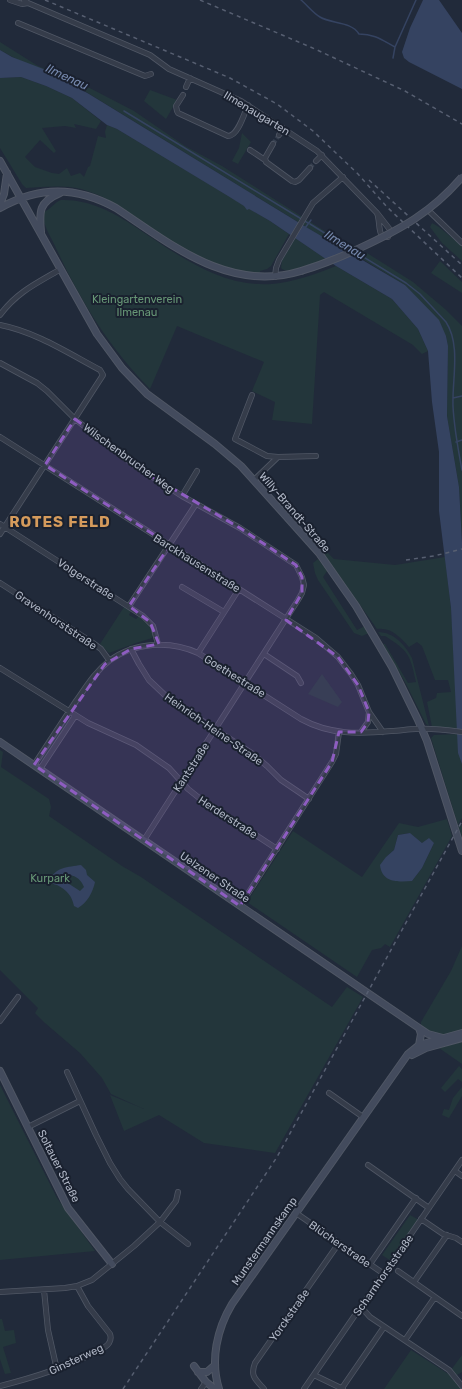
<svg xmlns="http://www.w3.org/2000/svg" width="462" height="1389" viewBox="0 0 462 1389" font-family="Rubik,sans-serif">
<rect width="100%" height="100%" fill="#212a3a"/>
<!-- green -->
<path fill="#23363b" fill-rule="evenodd" d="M0,42L38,66L80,83L134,111L185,146L222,166L350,247L342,249L78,87L27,65L0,50Z
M21,77L46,86L72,98L101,121L96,129L74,124L76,128L65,126L42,128L56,151L54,153L40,140L25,157L35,167L52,173L59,174L67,168L71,176L80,173L84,177L88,167L90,166L98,136L106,138L105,132L107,125L117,129L270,221L289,234L271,266L267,269L260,271V273C209,271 176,244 135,217C120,207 106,197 90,192C70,184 47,187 26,188L22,184L0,148V78Z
M150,90L177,100L166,119L144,101Z
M242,133L251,142L238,164L232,161L239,148Z
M61,200C88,199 113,212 134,226C175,253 220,288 272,284C294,282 316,274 336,266L392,299L418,329L428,351L422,354L413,345L324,292L320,295L312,424L272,420L275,402L252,391L264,362L177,326L150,389C108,346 80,300 55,246C50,235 42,224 43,212C51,210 54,202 61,200Z
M432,223L439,227L462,246V261L442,243L430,227Z
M295,238L326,259C316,263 288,276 281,268L282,260Z
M367,253L413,282L445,309L462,326V542L459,487L447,416L448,346L446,336L405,285L359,257Z
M440,261L462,282V293L431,273Z
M327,552L334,559L395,565L445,557L451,608L458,729L432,727L427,702L436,698L437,693L451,692L448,680H435L422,646L417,642L409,647C400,637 391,627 377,629L324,554Z
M318,559L327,571L323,577L357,630L365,626L369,633L362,636L354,633L318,580L315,573L313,563Z
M124,607L131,611L129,615L136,619L139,616L149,626L153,635L152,638L136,643L109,653L100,644Z
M378,632C394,632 406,646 412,658L429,726L426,724L406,684L383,644H385L408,683L416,682C410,655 409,651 385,636H381Z
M322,674L342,702L338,707L308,694Z
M66,720L69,722L44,761H41L40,760Z
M458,734V737H462V818L458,825L461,826L462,824V838L431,738L434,735Z
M0,750L3,752L1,767L49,799L51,807L49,816L122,866L141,877L332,1007L347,987L363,997L275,1153L204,1143L159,1115L124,1131L110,1095L144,1109L111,1094L102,1078L80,1053L45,1023L35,1013L38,1008L0,970Z
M447,819L452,836L390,947L385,944L381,948L372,950L357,977L247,902L293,831L362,877L399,823L418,827ZM409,833L422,843H434L422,868L412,881L386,857L394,850L398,835Z
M462,946V1029L458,1032L441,1037L421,1027V1022L451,971Z
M462,1042V1064L439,1048Z
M459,1066L462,1069V1082L458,1079L445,1092L441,1088Z
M0,1085L57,1198L95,1251L0,1260Z
M462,1087V1096L449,1118L442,1115L444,1109L449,1110L453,1098Z
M410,1215L419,1220L391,1261L382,1255Z
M0,1319H2L5,1331L14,1330L16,1343L3,1347L11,1373L5,1374L0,1359Z
M411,1350L450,1375L462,1388L461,1389H384Z
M462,1355V1372L457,1375L451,1370Z"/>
<!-- water -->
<path fill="#354361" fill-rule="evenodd" d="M423,0H439L462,33V89L409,62L404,58L402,52L410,28Z
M0,50L12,57L46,70L89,94L306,227L405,285L439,320L446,336L448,346L447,416L459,487L462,542V764L458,753L451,608L439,511V452L432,402L428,351L418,329L392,299L336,266L270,221L249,209L247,210L244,206L228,196L117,129L107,125L72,98L46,86L21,77L0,78Z
M410,833L422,843L429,838L434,843L422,868L412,881C398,882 382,883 380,865L386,857L394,850L398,835Z
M81,865L86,870L87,875L95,882C93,892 87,903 78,908L74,906C72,896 67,890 57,885C54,884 51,884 49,881C55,867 68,867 81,865ZM69,875C77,876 81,880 84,887L80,891L63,880L64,876Z"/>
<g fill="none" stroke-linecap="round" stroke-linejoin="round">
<!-- stream -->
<path stroke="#354361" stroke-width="1.5" d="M301,0C307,5 313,13 320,17C331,24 351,21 359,34C375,34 382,40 395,47
M393,58L395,47L416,0
M124,111L308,223
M310,224L352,250
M305,228L311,220
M357,253L406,283L420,294L446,322C461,345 452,379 453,406C454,427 458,449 462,470
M453,398L462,396
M456,442L462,440"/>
<!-- street-tunnel -->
<path stroke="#363f4f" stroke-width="4.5" stroke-dasharray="4.5 2" stroke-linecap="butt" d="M273,144L279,135
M310,168L316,161"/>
<!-- street casing -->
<g stroke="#505765" stroke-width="6">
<path id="street" d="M10,0L22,4L28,3
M24,0L28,3L150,55L169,69L241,101L317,151L377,213C380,220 378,230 382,236L388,237L391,231L377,213
M18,23L145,76L151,74
M186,87L190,78
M183,95L176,106L177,111L178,113L228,136C238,136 244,114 248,105
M279,135L283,128
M273,144L265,158L266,162L292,181L295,182L299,180L310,168
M250,150L265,160
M316,161L322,155
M428,210L462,243
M275,277L276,268L279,260L313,203L343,177
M0,315C17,292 37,283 61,269
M0,325C36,332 68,353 100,370L103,375L0,534
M0,363L37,383L47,391L75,419L131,463L182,496L240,528L296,565L302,577L304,585L302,593L298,600L144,840
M252,395L235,439L267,456L278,457
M0,437L316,638L338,657L351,674L358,685L369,712L383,732
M254,480L278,457L316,456
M182,496L197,471
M0,524L143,616L153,626L158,644
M0,583L93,643L101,649L109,660
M182,587L224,612
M129,606L196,504
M131,649L139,664L149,680L169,699L253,754L267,766L281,780L309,799
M198,653L239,589
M264,654L297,676L301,683
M0,668L88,723L136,745L169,768L188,789L198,797L277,849
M361,732L368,722L369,712
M34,765C48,744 62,722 76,701C86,687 95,672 109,661C134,642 170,640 198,653L301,719C330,735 359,734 391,731C399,731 408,729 416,729C431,728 447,730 462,732
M40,769L75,716
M240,906L332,762L336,754L339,732
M0,1021L18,997
M329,1093L363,1117
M28,1127L80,1101
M368,1165L429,1208
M455,1171L462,1176
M178,1192L176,1201L160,1222L188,1244
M296,1213L384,1274
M421,1219L443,1234L456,1238L462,1242
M370,1264L416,1198
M398,1271L462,1316
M414,1282L447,1235
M44,1290L48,1330L57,1370
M0,1292L65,1288L77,1286L92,1280L134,1246L160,1222L128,1189L120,1179L110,1163L96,1135L67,1072
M361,1307L370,1317L449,1370L462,1386
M405,1340L435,1297
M314,1375L343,1389
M0,1386C32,1378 64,1368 94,1353C99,1350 106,1348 109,1343C111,1340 111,1337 110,1334L88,1306L77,1286
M342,1388L384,1327
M201,1389L206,1382
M264,1389C255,1379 250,1376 255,1363L339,1243
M304,1389L462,1160"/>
</g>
<!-- secondary casing -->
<g stroke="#505765" stroke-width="8">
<path id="secondary" d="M0,161L97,334L122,368L147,394L215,444L241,466L319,553L356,606L392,667L418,720L427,741L462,851
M0,204L4,194L7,173
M0,208C39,186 76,186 116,208C172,245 229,293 301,271
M41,232C39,211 39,202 60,193
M0,742L419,1028L428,1034L443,1038
M419,1045L421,1034L419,1028
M412,1055L426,1048L462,1038
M0,1071L68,1208L112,1264
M194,1366L206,1382L215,1389
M198,1372H207L215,1365
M219,1389C210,1360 217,1329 232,1304L408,1054L419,1045L462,1033"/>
</g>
<!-- street -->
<use href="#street" stroke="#353c4a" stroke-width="4.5"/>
<!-- secondary -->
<use href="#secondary" stroke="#434b5d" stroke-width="6"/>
<!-- rail -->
<path stroke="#575f71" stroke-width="1.5" stroke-dasharray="4 4" stroke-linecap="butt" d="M45,0L230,78L277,104L313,131L358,174L387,207L462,278
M200,0L315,49L405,91L462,124
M369,180L462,265
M406,560L434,556L462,549
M123,1389L277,1157L462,821"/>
<!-- secondary-bridge casing -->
<g stroke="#505765" stroke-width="8" stroke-linecap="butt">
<path id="secondary-bridge" d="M301,271C321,265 341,257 360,248C401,229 432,212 462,177"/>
</g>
<!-- secondary-bridge -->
<use href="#secondary-bridge" stroke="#434b5d" stroke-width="6"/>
</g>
<!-- marked area -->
<path fill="#8e5dc1" fill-opacity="0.2" stroke="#8e5dc1" stroke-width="3" stroke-dasharray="8 5" stroke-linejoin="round" d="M75,419L153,477L240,528L296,565L302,577V593L286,620L338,657L358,685L369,712L368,722L361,732H339L332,762L240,906L34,765L105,664L131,649L159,644L150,622L129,606L170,545L45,465Z"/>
<g text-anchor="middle" stroke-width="4" stroke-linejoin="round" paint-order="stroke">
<!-- street labels -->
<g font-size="11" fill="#b0b7c6" stroke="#1a212f">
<text transform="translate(257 113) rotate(31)" y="4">Ilmenaugarten</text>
<text transform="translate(129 458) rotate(36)" y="4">Wilschenbrucher Weg</text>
<text transform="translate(295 512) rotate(49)" y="4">Willy-Brandt-Straße</text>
<text transform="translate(197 563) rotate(32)" y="4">Barckhausenstraße</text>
<text transform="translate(86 579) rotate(33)" y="4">Volgerstraße</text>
<text transform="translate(56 620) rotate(34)" y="4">Gravenhorststraße</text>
<text transform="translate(235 676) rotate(32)" y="4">Goethestraße</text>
<text transform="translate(214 729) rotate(35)" y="4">Heinrich-Heine-Straße</text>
<text transform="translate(191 767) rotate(-57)" y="4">Kantstraße</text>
<text transform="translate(228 817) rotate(33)" y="4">Herderstraße</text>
<text transform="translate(215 877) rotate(34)" y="4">Uelzener Straße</text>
<text transform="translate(59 1166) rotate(63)" y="4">Soltauer Straße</text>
<text transform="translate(264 1241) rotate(-55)" y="4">Munstermannskamp</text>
<text transform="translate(340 1244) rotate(35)" y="4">Blücherstraße</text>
<text transform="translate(383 1275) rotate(-55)" y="4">Scharnhorststraße</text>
<text transform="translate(289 1315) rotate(-55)" y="4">Yorckstraße</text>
<text transform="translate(76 1359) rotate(-25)" y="4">Ginsterweg</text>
</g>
<!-- park labels -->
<g font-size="11" fill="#679776" stroke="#1a212f">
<text x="137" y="303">Kleingartenverein<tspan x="137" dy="13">Ilmenau</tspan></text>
<text x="50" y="882">Kurpark</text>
</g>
<!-- water labels -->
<g font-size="12" font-style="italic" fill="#778aaf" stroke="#1a212f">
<text transform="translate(67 77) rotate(25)" y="4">Ilmenau</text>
<text transform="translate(345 245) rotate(31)" y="4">Ilmenau</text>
</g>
<!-- district labels -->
<g font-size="15" font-weight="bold" letter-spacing="1" fill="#d59b5c" stroke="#1a212f">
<text x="60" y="527">ROTES FELD</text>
</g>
</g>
</svg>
